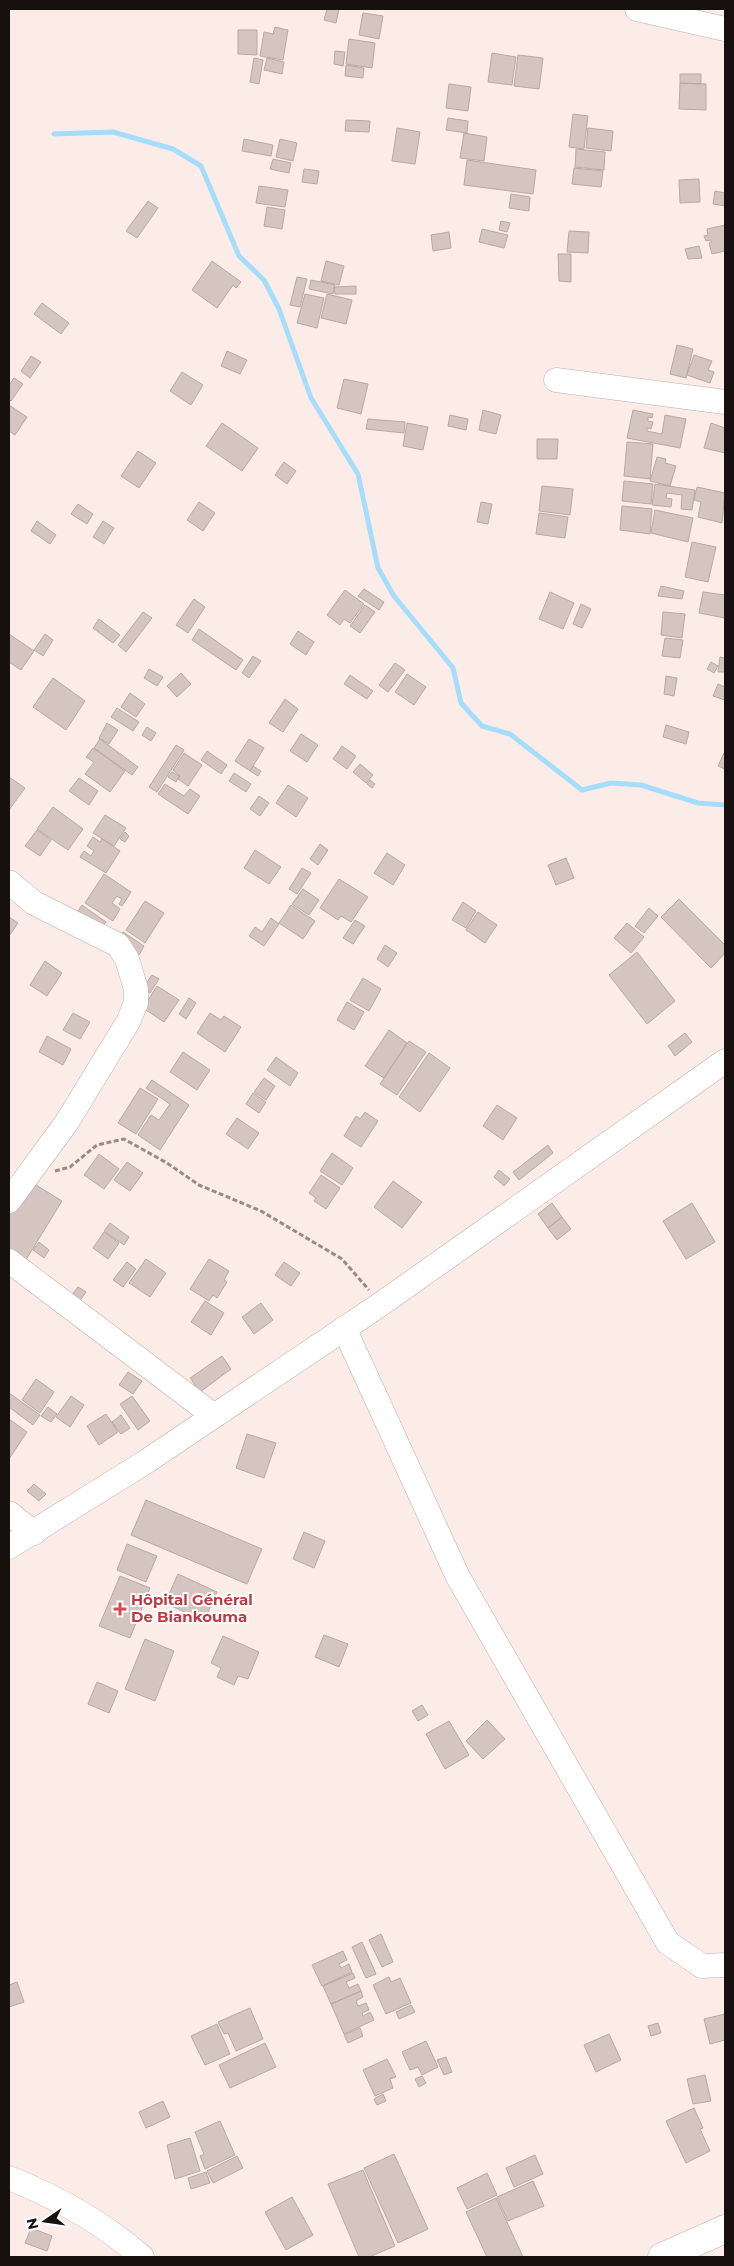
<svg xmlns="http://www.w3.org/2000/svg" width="734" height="2266" viewBox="0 0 734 2266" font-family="Montserrat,sans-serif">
<rect width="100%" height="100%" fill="#fcece7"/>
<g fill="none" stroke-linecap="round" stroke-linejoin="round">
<!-- stream -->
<path stroke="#a5ddfc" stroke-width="5" d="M54,134L113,132L173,149L201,166L239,256L264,280L279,309L311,398L358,474L378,568L394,596L453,668L461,703L482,726L510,734L582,790L611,783L641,785L698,803L725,805"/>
</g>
<!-- building -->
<path fill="#d4c5c0" stroke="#b7a9a3" d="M327,9H339L336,23L324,20Z
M363,13L383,16L379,39L359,35Z
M275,27L288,30L283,60L260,56L264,32L273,34Z
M238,30H257V55L238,54Z
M349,39L375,43L372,68L346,64Z
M335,51L345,52L343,66L334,64Z
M492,53L516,57L512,85L488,82Z
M518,55L543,58L539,89L514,86Z
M254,58L263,60L259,84L250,82Z
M267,58L284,62L282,74L264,70Z
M346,65L364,68L363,78L345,76Z
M680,74H701V84L680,83Z
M680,83L706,84V110L679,109Z
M449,84L471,87L468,111L446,108Z
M573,114L588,116L584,149L569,147Z
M448,118L468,121L467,133L446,130Z
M346,120L370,121L369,132L345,131Z
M397,128L420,132L415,164L392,161Z
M588,128L613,131L611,151L586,148Z
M464,133L487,137L484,161L460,158Z
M244,139L273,145L271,156L242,151Z
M280,139L297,143L293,161L276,157Z
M576,149L605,152L604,170L575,167Z
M273,159L291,163L289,173L270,169Z
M467,160L536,170L533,194L464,185Z
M574,168L603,171L601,187L572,184Z
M304,169L319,171L317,184L302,182Z
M699,179L700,202L680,203L679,180Z
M259,186L288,190L285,207L256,203Z
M715,191L725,193V206L713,204Z
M511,194L530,197L529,211L509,208Z
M148,201L158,208L137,238L126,231Z
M267,207L285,210L282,229L264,226Z
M501,221L510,223L507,232L499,230Z
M725,225V251L712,254L709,243L711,242V240L706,241L704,236L708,235L707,229Z
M482,229L508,235L504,248L479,242Z
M569,231L589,232L588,253L567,252Z
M449,232L451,248L433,251L431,235Z
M699,246L702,258L688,259L685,249Z
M558,254H571V282L559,281Z
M212,261L241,282L236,288L233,285L217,308L192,290Z
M326,261L344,266L339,285L321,281Z
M297,277L307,279L300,307L290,305Z
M311,280L335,285L333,294L309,289Z
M356,286V294H335L334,287Z
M305,294L324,298L317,328L297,323Z
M327,294L352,300L346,324L321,318Z
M42,303L69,323L61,334L34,314Z
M677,345L693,349L686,378L670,374Z
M227,351L247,360L240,374L221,366Z
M694,355L712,361L708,370L714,372L710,383L687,375Z
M31,356L41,362L30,378L21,371Z
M182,372L203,385L191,405L170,391Z
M14,378L23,384L11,401L9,399V385Z
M344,379L368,384L361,414L337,408Z
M9,405L27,417L15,435L9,431Z
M483,410L501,415L496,434L479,430Z
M633,410L653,414L652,418L648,417V421L653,422L651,429L647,428V431L662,434L665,415L686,419L680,448L627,438Z
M450,415L468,419L466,430L448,426Z
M368,419L405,422L404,433L366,429Z
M222,423L258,448L242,471L206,446Z
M407,423L428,427L423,450L403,446Z
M711,423L725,428V453L704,448Z
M537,439H558L557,459H537Z
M627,442L653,444L650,479L624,476Z
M138,451L156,463L139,488L121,476Z
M657,457L666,459L665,463L676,466L670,486L650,481Z
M284,462L296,471L287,484L275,475Z
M624,481L653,484L651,504L622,501Z
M655,484L695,490L692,510L681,509L682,495L667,493L666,498L672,499L671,507L652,505Z
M542,486L573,489L570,515L539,511Z
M697,487L725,493L722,523L698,517L701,502L694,500Z
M199,502L215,513L203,531L187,520Z
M481,502L492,504L488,524L477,522Z
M78,504L93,514L87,524L71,514Z
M622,506L652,509L650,534L620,530Z
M655,510L693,518L688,542L651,533Z
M539,513L568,517L565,538L536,534Z
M37,521L56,535L50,544L31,531Z
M103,521L114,528L104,544L93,537Z
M692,542L716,547L708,582L685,577Z
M661,586L684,591L682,599L658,596Z
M364,589L384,602L379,610L358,596Z
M345,590L364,604L350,623L344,619L340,625L327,615Z
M550,592L574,603L563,629L539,619Z
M703,592L725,595V618L699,613Z
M194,599L205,607L188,633L176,625Z
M581,604L591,609L582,628L573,624Z
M365,605L375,612L360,633L350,626Z
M143,612L152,618L126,652L118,645Z
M663,612L685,614L682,638L661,635Z
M99,619L120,635L113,643L93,628Z
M199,629L243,660L236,670L192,640Z
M298,631L314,642L306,655L290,644Z
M9,634L34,651L21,670L9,662Z
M45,634L53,640L43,656L34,650Z
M665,638L683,640L680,658L662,656Z
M253,656L261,661L249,678L242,673Z
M720,657L725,658V672H718Z
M711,662L718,666L714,673L707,669Z
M395,663L405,670L388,692L379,685Z
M149,669L163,677L157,686L144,678Z
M181,673L191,684L177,697L167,686Z
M407,674L426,687L414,705L395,692Z
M350,675L373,691L367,699L344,684Z
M666,676L677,678L674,696L664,694Z
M53,678L85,701L66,730L33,707Z
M718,684L725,687V700L713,696Z
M130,693L145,704L136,717L121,707Z
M285,699L298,709L283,732L269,723Z
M117,708L139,722L133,731L111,717Z
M107,723L118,730L109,744L99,738Z
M666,725L689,732L686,744L663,737Z
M147,727L156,733L151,741L142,735Z
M301,734L318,745L307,762L290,751Z
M100,739L138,767L132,775L94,748Z
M249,739L264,748L250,771L235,761Z
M176,745L184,750L157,792L149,787Z
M342,746L356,756L347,769L333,759Z
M93,748L125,771L110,792L85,774L94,762L86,757Z
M207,751L227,765L221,774L201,760Z
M184,753L202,765L188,786L178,779L180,776L173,770Z
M724,753H725V769L718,766Z
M360,764L373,775L366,783L353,772Z
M253,766L261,771L258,776L250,771Z
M172,772L179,776L176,782L168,777Z
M234,773L251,784L246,792L229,781Z
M9,777L25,788L9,810Z
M79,778L98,791L89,805L69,791Z
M370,780L375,784L372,788L367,784Z
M165,784L184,796L190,789L200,796L188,814L158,794Z
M288,785L308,798L296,817L276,803Z
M259,796L269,803L260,816L250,809Z
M53,807L83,829L68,850L37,829Z
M105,815L126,828L114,846L93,833Z
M37,830L51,840L40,856L25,846Z
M125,832L129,836L125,842L120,839Z
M93,837L100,842L102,839L120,851L106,873L80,857L84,851L91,856L94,851L87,846Z
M320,844L328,850L318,865L310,859Z
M255,850L281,867L269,884L244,868Z
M387,853L405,865L393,885L374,873Z
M566,858L574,878L556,885L548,865Z
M302,868L311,873L297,894L289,889Z
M104,874L131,892L122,906L119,904L122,899L117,896L112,903L120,909L113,921L85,903Z
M339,879L368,897L351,922L341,916L338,920L320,908Z
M303,889L319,900L309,915L292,904Z
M679,899L725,945V953L711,968L661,917Z
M145,901L164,913L145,943L126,930Z
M463,902L476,911L466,928L452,920Z
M82,905L106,922L101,929L77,913Z
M291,905L315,921L303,939L279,923Z
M649,908L658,916L644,933L635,926Z
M478,912L497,925L485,943L466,930Z
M9,917L18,923L9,936Z
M271,918L279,924L264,946L249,936L255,927L262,932Z
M355,920L365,926L353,944L343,938Z
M627,923L644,937L631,953L614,938Z
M123,932L144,946L139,955L117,941Z
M385,945L397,953L388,967L377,959Z
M637,952L675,1001L647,1024L609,975Z
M45,961L62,973L47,996L30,985Z
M152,975L159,979L150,993L143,988Z
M363,978L381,989L369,1011L350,1000Z
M157,986L179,1000L164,1022L143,1008Z
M189,998L196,1003L186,1019L179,1014Z
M347,1002L364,1012L354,1030L337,1020Z
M73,1013L90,1022L80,1039L63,1030Z
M210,1013L221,1020L224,1016L241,1027L225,1052L197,1033Z
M389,1030L407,1043L384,1078L365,1066Z
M685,1033L692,1042L675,1056L668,1046Z
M47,1036L71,1049L63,1065L39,1052Z
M409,1041L426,1052L397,1095L380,1084Z
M183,1052L210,1070L197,1090L170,1072Z
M429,1053L450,1068L420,1112L399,1097Z
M276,1057L298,1073L290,1086L267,1070Z
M264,1078L275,1086L266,1100L254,1092Z
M152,1080L189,1105L160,1150L138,1135L151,1115L159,1120L170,1104L146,1088Z
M140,1088L158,1099L136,1134L118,1123Z
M253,1093L266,1102L259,1113L246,1104Z
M497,1105L517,1118L503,1140L483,1126Z
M365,1112L378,1121L361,1147L344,1136L356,1116L360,1119Z
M237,1118L259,1133L248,1149L226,1134Z
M548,1145L553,1153L519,1180L513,1172Z
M332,1153L353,1168L342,1185L320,1171Z
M99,1154L119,1169L104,1189L84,1175Z
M127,1162L143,1173L130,1191L114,1180Z
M499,1170L510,1179L504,1186L494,1177Z
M321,1175L340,1188L326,1209L314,1201L316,1198L309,1193Z
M23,1177L62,1201L24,1263L9,1254V1199Z
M393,1181L422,1202L402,1228L374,1207Z
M552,1203L562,1217L548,1228L538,1214Z
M692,1203L715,1242L686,1259L663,1221Z
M562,1217L571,1229L557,1240L548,1228Z
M110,1223L129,1237L124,1245L104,1231Z
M104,1232L119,1243L108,1259L93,1248Z
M39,1242L49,1250L44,1258L33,1250Z
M146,1259L166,1273L150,1297L129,1283Z
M209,1259L229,1271L224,1280L227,1282L217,1298L213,1295L209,1301L190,1289Z
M127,1262L136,1269L123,1287L113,1280Z
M284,1262L300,1273L291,1286L275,1275Z
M78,1287L86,1292L79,1302L71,1296Z
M205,1301L224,1313L211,1335L191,1322Z
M261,1303L273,1320L254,1334L242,1317Z
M222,1356L231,1369L200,1392L190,1378Z
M128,1372L142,1381L133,1394L119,1385Z
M36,1379L54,1392L40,1413L22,1400Z
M9,1393L40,1415L33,1425L9,1407Z
M71,1396L84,1405L70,1427L56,1417Z
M132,1396L150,1421L138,1430L120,1404Z
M48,1407L57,1414L51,1422L41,1416Z
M106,1414L118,1432L99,1445L87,1426Z
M121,1415L130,1428L121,1434L112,1422Z
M9,1419L27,1432L9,1459Z
M247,1434L276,1443L264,1478L236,1468Z
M34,1484L46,1494L39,1501L27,1491Z
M146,1500L262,1549L247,1584L131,1535Z
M304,1532L325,1541L314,1568L293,1559Z
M127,1544L157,1556L146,1582L117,1570Z
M178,1574L217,1592L204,1621L165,1603Z
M120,1576L150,1588L130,1638L99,1626Z
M324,1635L348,1644L339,1667L315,1657Z
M223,1636L259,1652L248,1679L238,1676L234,1685L217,1677L221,1668L211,1663Z
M145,1639L174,1651L155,1701L125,1689Z
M97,1682L118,1691L109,1713L88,1704Z
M422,1705L428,1715L418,1721L412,1711Z
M487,1720L505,1739L483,1759L466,1741Z
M449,1721L469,1755L445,1769L426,1734Z
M381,1934L393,1962L382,1967L369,1940Z
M362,1942L376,1974L366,1978L352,1947Z
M343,1951L347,1960L339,1964L341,1968L349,1964L352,1972L322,1986L312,1965Z
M353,1973L355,1978L346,1982L349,1988L358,1984L361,1991L331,2004L323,1986Z
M389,1977L391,1982L400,1978L411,2003L386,2014L373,1985Z
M17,1982L24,2002L9,2007V1985Z
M361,1991L363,1997L356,2001L358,2006L366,2003L369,2010L362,2013L363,2016L370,2012L374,2020L344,2034L331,2004Z
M411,2005L415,2012L399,2019L396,2012Z
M250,2008L263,2039L236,2051L228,2033L224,2034L218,2022Z
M725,2014V2040L710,2044L704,2019Z
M658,2023L661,2033L651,2036L648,2026Z
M217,2024L230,2054L205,2065L191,2036Z
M360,2028L363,2036L348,2043L344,2035Z
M609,2034L621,2060L596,2072L584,2045Z
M426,2041L438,2067L422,2075L418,2067L410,2070L402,2052Z
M265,2043L276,2067L230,2088L219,2065Z
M446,2057L452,2072L444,2075L437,2060Z
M387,2059L396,2077L390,2079L393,2088L375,2096L363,2070Z
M705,2075L711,2101L693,2104L687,2079Z
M422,2076L426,2083L419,2087L415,2079Z
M383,2094L386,2101L377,2105L374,2099Z
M163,2101L170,2117L146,2128L139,2112Z
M694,2108L703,2128L700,2129L710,2151L686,2163L666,2121Z
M220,2121L235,2155L205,2169L200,2156L204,2154L195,2132Z
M190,2138L200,2171L175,2179L167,2145Z
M394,2154L428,2229L398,2243L364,2168Z
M535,2155L543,2174L514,2187L506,2168Z
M237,2156L243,2168L213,2183L207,2171Z
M363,2170L395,2246L369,2257H359L328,2184Z
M206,2172L210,2183L191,2189L188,2178Z
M487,2173L497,2195L467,2209L457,2188Z
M533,2181L544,2206L508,2221L497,2197Z
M292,2197L313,2235L286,2250L265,2212Z
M496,2198L523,2257H487L466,2212Z
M31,2228L52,2236L47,2251L25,2243Z"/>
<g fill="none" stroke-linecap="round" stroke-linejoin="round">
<!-- minor casing -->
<g stroke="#bcaea9" stroke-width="25">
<path id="minor" d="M637,9L725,29
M556,380L725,402
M9,882L34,903L118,945L127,959L136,989V1003L128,1022L67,1122L9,1201
M9,1261L213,1415
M344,1328L458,1577L668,1943L702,1966L725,1965
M9,1513L34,1533
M9,1547L147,1461L381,1304L725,1061
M9,2178C57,2197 103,2223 142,2257"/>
</g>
<!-- major casing -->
<g stroke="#bcaea9" stroke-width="29">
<path id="major" d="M662,2257L725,2229"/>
</g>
<!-- path -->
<path stroke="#978b88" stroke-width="3" stroke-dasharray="5 2.5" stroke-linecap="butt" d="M55,1171L70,1167L97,1145L124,1139L167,1163L199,1185L261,1211L342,1259L369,1290"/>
<!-- minor -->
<use href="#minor" stroke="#fff" stroke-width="24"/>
<!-- major -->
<use href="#major" stroke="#fff" stroke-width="28"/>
</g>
<!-- markers -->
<path fill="#e0444e" stroke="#fff" stroke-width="2" d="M117.5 1601.5h5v5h5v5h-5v5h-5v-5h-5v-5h5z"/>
<g text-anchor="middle" stroke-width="4" stroke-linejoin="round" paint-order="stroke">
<!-- health labels -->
<g font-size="15" font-weight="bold" fill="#be3a42" stroke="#fff" text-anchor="start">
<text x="131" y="1605">Hôpital Général<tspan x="131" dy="17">De Biankouma</tspan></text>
</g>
</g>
<!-- border -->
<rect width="734" height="2266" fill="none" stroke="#16110f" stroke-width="20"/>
<!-- north arrow -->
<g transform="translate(45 2221) rotate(257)" stroke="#ffffff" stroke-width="4" paint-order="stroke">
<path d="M0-4L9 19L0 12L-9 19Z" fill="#16110f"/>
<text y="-8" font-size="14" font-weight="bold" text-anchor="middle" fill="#16110f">N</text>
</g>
</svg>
